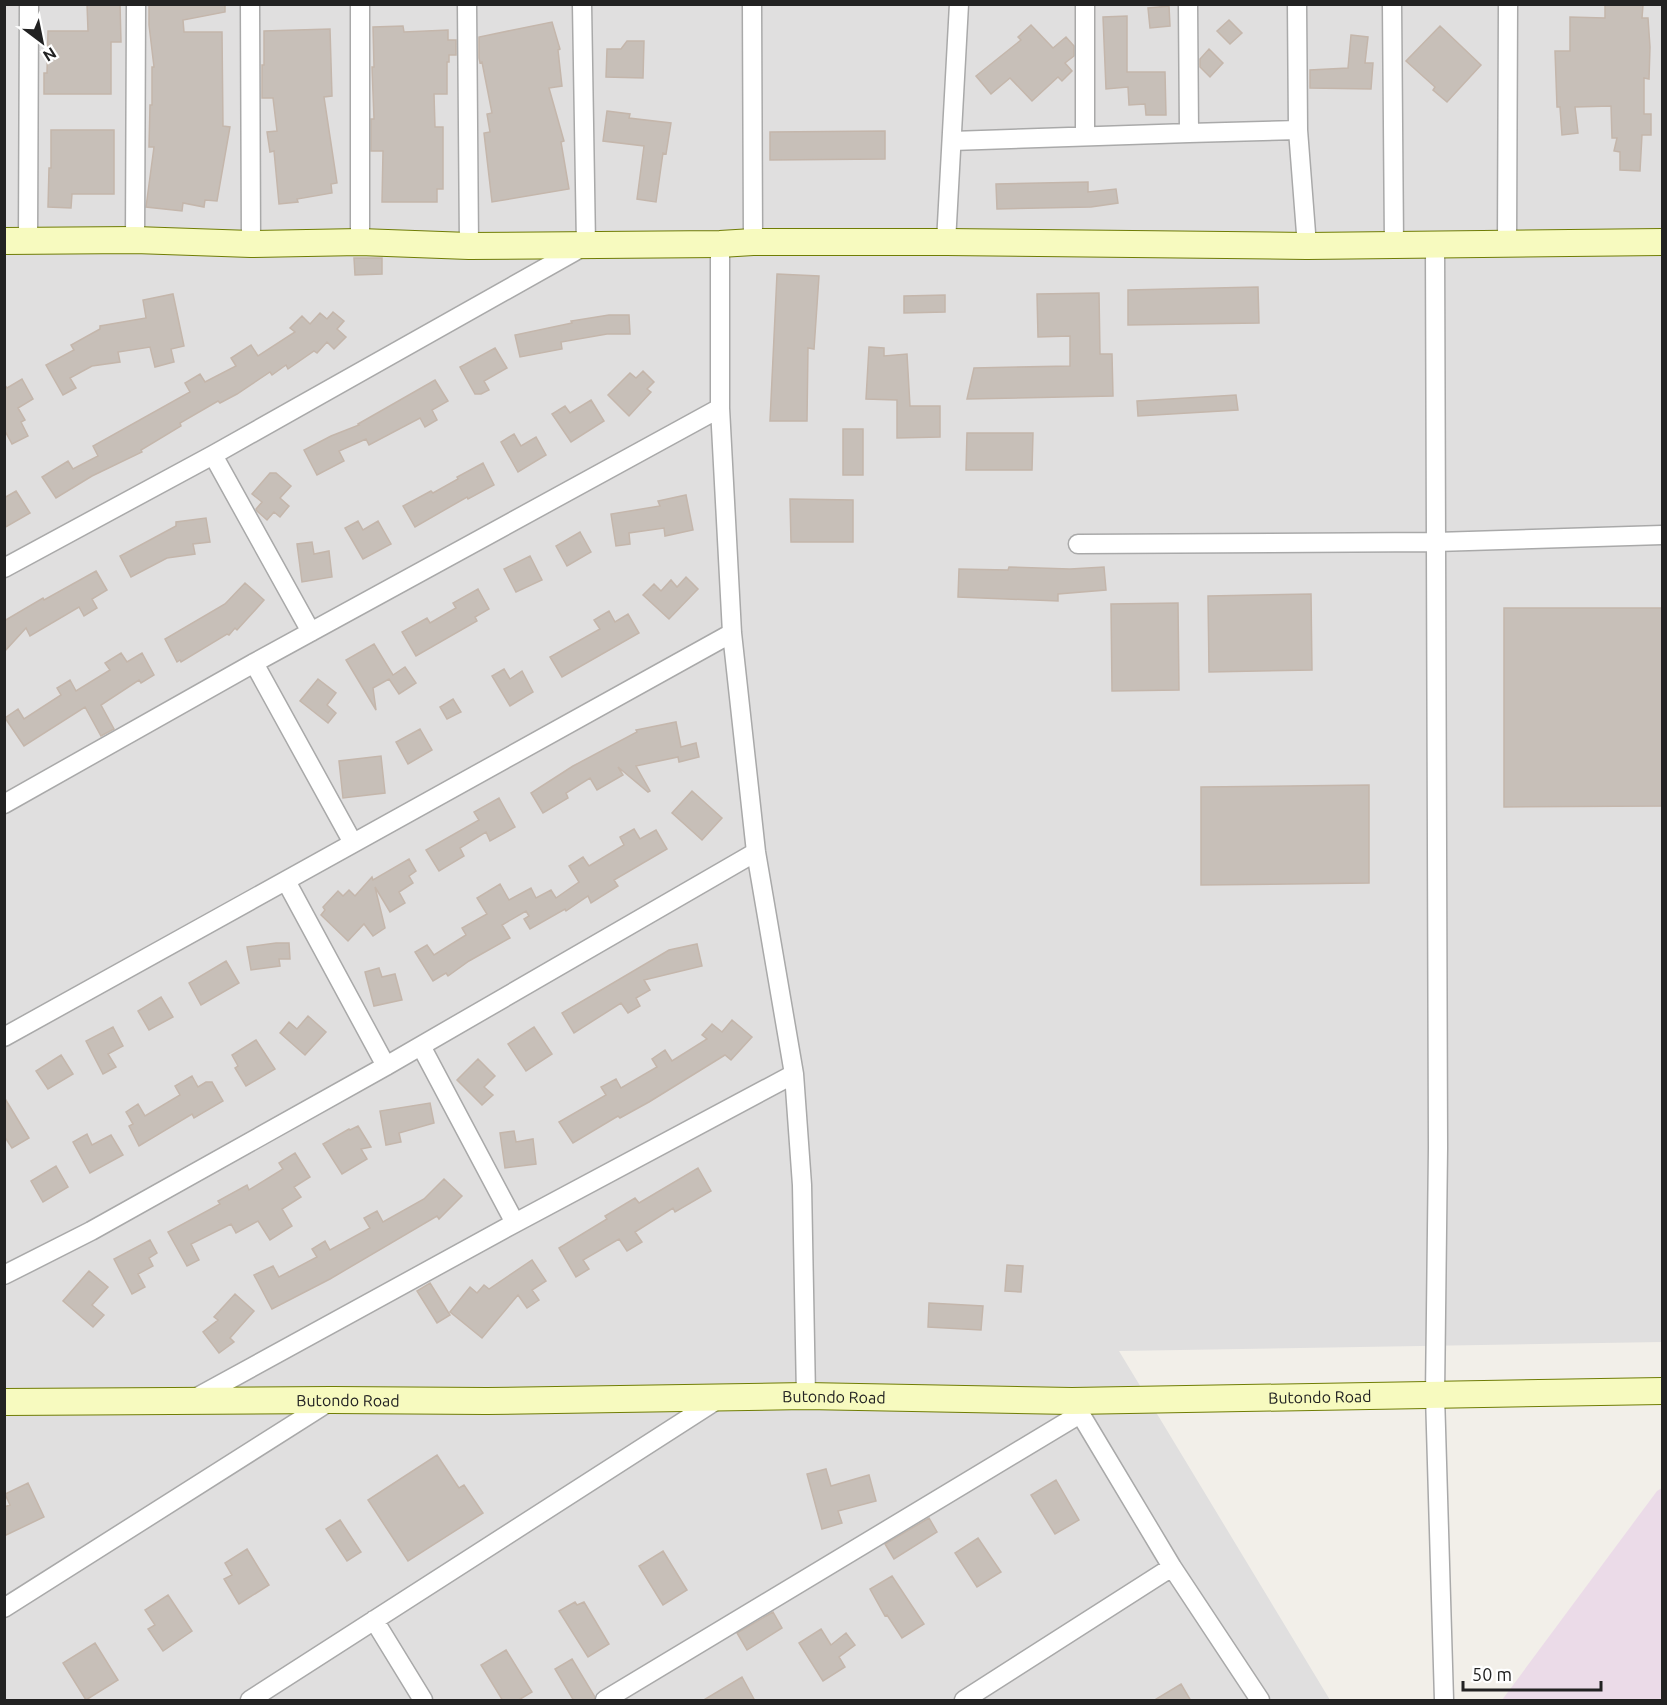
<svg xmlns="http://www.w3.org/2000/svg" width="1667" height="1705" viewBox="0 0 1667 1705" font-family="Ubuntu,sans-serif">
<rect width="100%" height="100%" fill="#f2efe9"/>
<!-- residential -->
<path fill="#e0dfdf" d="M5,5H1662V1342L1119,1351L1330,1700H5Z"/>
<!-- industrial -->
<path fill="#ebdbe8" d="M1662,1488V1700H1502L1657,1491Z"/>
<!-- building -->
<path fill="#c7bfb8" stroke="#c4b6ab" stroke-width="1.5" d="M87,4H120L121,42H111V94H44V73H47L48,31H88Z
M149,4H225V12L183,20L184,32H222L223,126L230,127L217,201L205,200L204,207L183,203L182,211L146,207L154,147H149L150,105H152V67H154L149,25Z
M1605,5H1643L1642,18H1648L1650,47L1649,79L1644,78V114H1651V135H1642L1640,171L1620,170V152L1614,151L1617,138H1612L1611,106L1575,107L1578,133L1562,135L1560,107H1557L1555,51H1570V17L1605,18Z
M1169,6L1170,26L1150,28L1148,8Z
M1127,16V72H1165L1166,115H1146L1145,104L1129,105L1128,87L1106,89L1103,17Z
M1229,20L1242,33L1230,44L1217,31Z
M552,22L560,49L558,50L562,86L549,88L564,141L561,142L569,189L492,202L484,133L490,132L487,114L492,113L482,62L480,63L479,58V37Z
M1031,25L1053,48L1066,37L1074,46V56L1065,63L1072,71L1062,81L1058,77L1032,101L1010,78L991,94L976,76L1021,40L1018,37Z
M403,26L404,32L448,30V40H456V55H449V62H447V94H434L435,127H443V189H437V202H382L383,151H371V119H374L372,67H374L373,27Z
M1440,26L1481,65L1447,102L1433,90L1435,87L1406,61Z
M330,29L332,96L324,97L337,183L331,184L332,193L297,199L298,202L279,204L274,151L270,152L267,132L277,131L273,98H262V65H264V31Z
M1351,35L1368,37L1365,63H1373L1371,89L1310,88V70L1348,68Z
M627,41H644L643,78L606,77L607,49H621Z
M1209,49L1223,63L1210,77L1200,67V59Z
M607,111L630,114L629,118L671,123L666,154L663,153L656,202L637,199L644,146L603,141Z
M51,130H114V194H72L71,208L48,207L49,168H51Z
M885,131V159L770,160V132Z
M1088,182V192L1116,189L1118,203L1091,207L997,209L996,184Z
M354,258H382V274L355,275Z
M777,274L819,276L814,349L808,348L807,421H770Z
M1258,287L1259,323L1128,325V290Z
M1099,293L1100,354H1112L1113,396L967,399L974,368L1070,366V336L1038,337L1037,294Z
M173,294L184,346L171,349L174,362L155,367L150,347L118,352L120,362L92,366L70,378L76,388L63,395L46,365L74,350L71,345L100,329V326L146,318L143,300Z
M945,295V312L904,313V296Z
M333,312L344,321L337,329L346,337L334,349L327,342L317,353L314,351L288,369L286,365L272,375L270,372L237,394L220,403L218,401L180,423L181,426L141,450L142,452L92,476L56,498L42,477L68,461L73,469L98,456L93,446L190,392L185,383L200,374L205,382L236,366L231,358L251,345L258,356L295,332L290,328L302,316L310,324L320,313L327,319Z
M609,315H629L630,334H607L561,342L562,349L520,357L515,335L572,323L571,321Z
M869,347L884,348V356L907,354L910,406H940V437L897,438V400L866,399Z
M495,348L507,368L484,381L489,390L481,394H475L460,367Z
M643,371L654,382L647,389L651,392L629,416L608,395L630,373L636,378Z
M22,379L33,399L18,408L25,420L21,422L28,436L12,444L4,429V384L7,388Z
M435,380L448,401L432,410L437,420L425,427L420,418L369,445L366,439L339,451L344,461L317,475L304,450L331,436L359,425L358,424Z
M1236,395L1238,410L1138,416L1137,401Z
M591,400L604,421L571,442L552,414L565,406L570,413Z
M843,429H863V475H843Z
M967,433H1033L1032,470H966Z
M514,434L521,446L536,437L546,455L518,472L501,442Z
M483,463L494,485L468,499L467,497L415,527L403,506L431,491L433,493L458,479L457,477Z
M270,473H276L291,486L280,498L289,506L280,517L274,512L267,520L257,511L256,509L262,502L252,494Z
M16,491L30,513L4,528V498Z
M686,495L693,530L665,536L664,528L629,533L630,544L616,546L611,514L660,506L658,501Z
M790,499L853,500V542H791Z
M206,518L210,542L193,544L195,554L167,558L131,577L120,556L176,526V522Z
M358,521L363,530L378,521L391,544L363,559L345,528Z
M580,532L591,552L567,566L556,546Z
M312,542L314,554L329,551L332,577L302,582L297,544Z
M530,556L542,580L516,592L504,569Z
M1009,567L1070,569L1104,567L1106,590L1058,594V601L958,597L959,569L1008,570Z
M96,571L107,590L92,599L97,608L84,616L79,607L30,636L26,628L4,652V621L43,598L44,600Z
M686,577L698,589L669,619L643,595L654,584L661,591L671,580L677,587Z
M245,583L264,600L257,608L237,630L235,628L229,635L227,634L181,662L180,660L177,662L165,639L225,604Z
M478,589L489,609L475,617L477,621L416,656L402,632L427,618L430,623L456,608L453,603Z
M1311,594L1312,670L1209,672L1208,596Z
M1178,603L1179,690L1112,691L1111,604Z
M1504,608H1662V806L1504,807Z
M609,611L615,622L628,614L639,633L562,677L550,657L600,629L594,620Z
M374,644L393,675L405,667L416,683L399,694L389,679L373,688L376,710L346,660Z
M121,653L127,662L142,653L154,675L141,683L139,680L101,705L114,729L101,736L85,707L24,746L5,718L18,709L24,719L61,695L57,688L70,680L76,691L110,670L105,663Z
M504,669L510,679L522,671L533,692L510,706L492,676Z
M318,679L336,693L327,705L336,713L328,723L300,701Z
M453,699L461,712L447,719L440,707Z
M676,722L681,747L696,743L699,757L679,762L678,757L636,766L650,791L648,792L618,767L623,775L597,790L590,778L566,793L568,798L543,813L531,793L573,766L637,732L636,730Z
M420,729L432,750L408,764L396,742Z
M381,756L385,793L343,798L339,761Z
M1369,785V883L1201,885V787Z
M692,791L722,818L702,840L672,813Z
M499,798L515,827L490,841L486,832L460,848L464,856L439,871L426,850L479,820L474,812Z
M634,829L640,839L656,830L667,849L614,880L618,886L591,903L588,896L566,911L565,909L530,929L524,919L529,916L526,911L502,925L510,938L469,961L448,976L446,973L433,981L415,952L427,945L434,955L466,935L462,928L487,914L477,898L500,884L509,900L531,888L536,898L551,890L556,898L579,882L569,866L583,857L589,866L624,845L620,837Z
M409,859L416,871L409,876L413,883L399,892L405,903L390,912L375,887L385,928L373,936L364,924L348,941L321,915L325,910L323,907L338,891L343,896L349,890L355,896L372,877L373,880Z
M276,943H289L290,959H279L280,966L251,970L247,947Z
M697,944L702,966L644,980L650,990L636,998L640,1006L628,1013L621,1003L574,1033L562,1013L669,950Z
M226,961L239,983L201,1005L189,983Z
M379,968L382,977L395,974L402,1000L374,1006L365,972Z
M161,997L173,1017L149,1030L138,1011Z
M308,1016L326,1032L305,1055L280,1033L289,1022L297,1029Z
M732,1020L752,1037L731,1060L725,1055L649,1102L620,1118L618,1116L573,1143L559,1122L606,1095L601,1087L616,1079L621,1088L657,1067L652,1059L665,1050L672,1061L707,1039L702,1035L712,1024L722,1032Z
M113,1027L123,1046L108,1054L116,1067L103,1074L86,1041Z
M534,1027L552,1054L526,1071L508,1044Z
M256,1040L275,1069L246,1086L235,1068L238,1066L232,1055Z
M61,1055L73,1074L48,1089L36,1071Z
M478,1059L495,1076L484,1087L493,1095L482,1105L457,1080Z
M192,1076L198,1087L206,1082H212L223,1101L194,1118L192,1114L139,1146L129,1126L133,1124L126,1112L138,1104L145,1116L180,1095L175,1086Z
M4,1097L29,1138L12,1148L4,1136Z
M430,1103L434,1123L399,1133L401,1142L386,1145L380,1111Z
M358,1126L371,1147L361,1149L367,1159L342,1174L323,1144L349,1129L350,1130Z
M514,1131L516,1142L533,1139L536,1164L505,1168L500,1133Z
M87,1134L92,1145L111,1135L123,1155L90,1173L73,1142Z
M295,1153L310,1177L294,1187L301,1197L282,1209L292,1226L270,1240L258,1221L236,1233L231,1224L191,1244L199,1260L187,1266L168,1232L220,1204L218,1201L247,1185L249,1190L283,1169L279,1163Z
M56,1166L68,1187L43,1202L31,1181Z
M698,1168L711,1191L675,1212L673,1208L635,1232L642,1242L627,1251L619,1239L583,1260L589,1269L576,1277L559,1248L607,1219L605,1216L635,1198L639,1203Z
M444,1179L462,1196L439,1219L437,1216L330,1279L272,1309L254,1275L273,1266L279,1277L317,1257L312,1249L325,1241L330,1250L370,1228L364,1218L377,1211L383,1222L424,1199Z
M150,1240L157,1253L149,1258L153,1266L138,1274L145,1287L132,1294L114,1259Z
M532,1260L546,1281L532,1290L539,1300L527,1308L518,1295L482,1338L450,1312L470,1287L477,1293L484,1285L489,1289Z
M1007,1265L1023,1266L1021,1292L1005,1291Z
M89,1271L108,1287L92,1305L104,1315L93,1327L63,1301Z
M430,1283L450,1315L437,1323L417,1291Z
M235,1294L254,1311L230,1338L234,1342L219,1353L203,1332L218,1320L214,1317Z
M929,1303L983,1306L981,1330L928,1327Z
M437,1455L459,1488L464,1485L483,1513L408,1561L368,1500Z
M826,1469L831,1486L869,1475L876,1501L838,1511L842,1523L822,1529L807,1474Z
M1056,1480L1079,1520L1055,1534L1031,1495Z
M28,1483L44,1517L4,1536V1507L10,1505L5,1494Z
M929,1518L937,1532L894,1559L885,1544Z
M340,1520L361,1552L347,1561L326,1529Z
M978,1538L1001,1572L977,1587L955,1553Z
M247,1549L269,1585L239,1604L224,1579L232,1575L225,1563Z
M663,1551L687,1590L663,1605L639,1566Z
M892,1576L924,1624L902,1638L887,1615L885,1616L870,1589Z
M168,1595L192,1631L163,1651L148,1629L155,1625L145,1610Z
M575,1602L577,1605L584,1602L609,1644L588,1657L559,1611Z
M773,1612L782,1628L747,1650L737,1633Z
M821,1629L831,1645L846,1633L855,1645L839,1657L845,1667L823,1681L799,1643Z
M95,1643L118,1680L86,1700L63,1663Z
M506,1650L532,1692L517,1701H503L481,1665Z
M572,1659L595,1697L594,1701H574L555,1669Z
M742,1677L755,1701H702Z
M1181,1684L1191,1701H1153Z"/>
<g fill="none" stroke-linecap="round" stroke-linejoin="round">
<!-- street casing -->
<g stroke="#a9a9a9" stroke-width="21">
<path id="street" d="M250,4L251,244
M360,4V242
M467,4L469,246
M752,4L753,242
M1085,4V135
M1392,4L1394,245
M1298,130L1307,246
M1189,133L1298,130L1297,4
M952,141L1189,133L1188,4
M28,240L29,4
M135,240L136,4
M946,242L959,4
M1507,243L1508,4
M720,244V408L732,633L756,852L794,1074L802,1185L806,1396
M1435,244L1438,1148L1435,1395L1444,1700
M213,455L311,632
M1078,544L1436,542L1662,535
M4,568L213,455L586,245L582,4
M254,663L353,843
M4,804L254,663L720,408
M286,881L386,1066
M4,1037L732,633
M421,1046L515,1223
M4,1275L91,1231L386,1066L756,852
M192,1400L515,1223L794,1074
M1075,1405L1172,1567L1260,1700
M4,1608L332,1400
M374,1620L423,1700
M250,1700L720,1398
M605,1700L1080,1414
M964,1700L1172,1567"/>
</g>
<!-- secondary casing -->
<g stroke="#707d05" stroke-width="28">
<g id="secondary">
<path d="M4,241L135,240L251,244L360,242L469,246L720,244L753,242H946L1307,246L1662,242"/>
<path id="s1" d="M4,1402L332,1400L487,1401L806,1396L1072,1401L1662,1391"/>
</g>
</g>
<!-- street -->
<use href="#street" stroke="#fff" stroke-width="18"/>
<!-- secondary -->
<use href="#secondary" stroke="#f7fabf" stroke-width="26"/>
</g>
<g text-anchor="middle" stroke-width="4.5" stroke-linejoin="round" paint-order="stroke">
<!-- street labels -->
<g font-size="16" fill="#222" stroke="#fff">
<text dy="6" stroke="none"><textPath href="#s1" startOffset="830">Butondo Road</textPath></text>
<text dy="6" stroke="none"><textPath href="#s1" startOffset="1316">Butondo Road</textPath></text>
<text dy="6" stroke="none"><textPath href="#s1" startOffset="344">Butondo Road</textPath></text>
</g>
</g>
<!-- border -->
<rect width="1667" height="1705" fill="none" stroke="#222222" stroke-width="12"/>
<!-- north arrow -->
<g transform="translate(42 42) rotate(148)" stroke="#ffffff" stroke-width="4.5" paint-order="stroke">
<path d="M0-4.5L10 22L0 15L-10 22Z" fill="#222222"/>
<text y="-9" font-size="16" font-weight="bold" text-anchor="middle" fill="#222222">N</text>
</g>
<!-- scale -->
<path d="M1463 1681v9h138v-9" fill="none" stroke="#222222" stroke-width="3"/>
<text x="1472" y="1681" font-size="18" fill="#222222" stroke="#ffffff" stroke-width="4.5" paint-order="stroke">50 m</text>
</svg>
